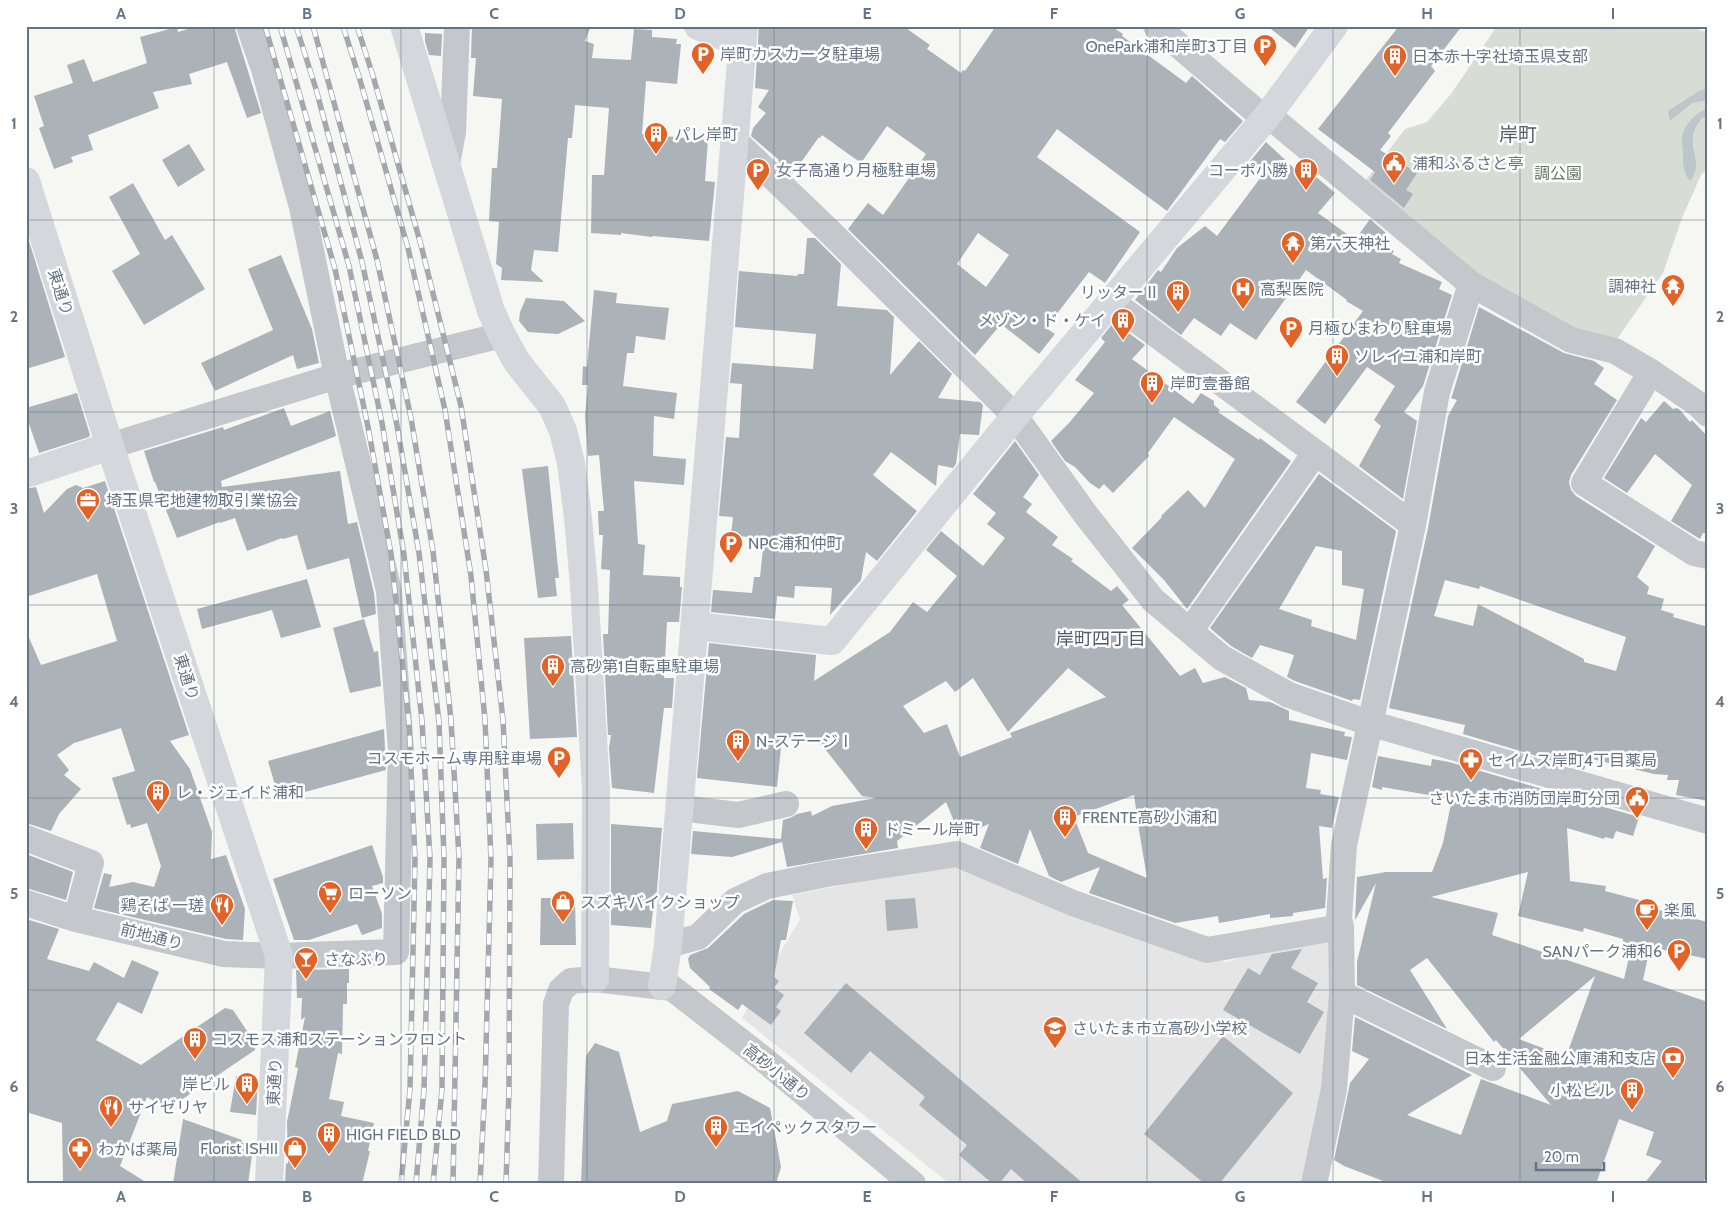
<svg xmlns="http://www.w3.org/2000/svg" width="1734" height="1210" viewBox="0 0 1734 1210" font-family="Cabin,'Noto Sans JP',sans-serif">
<rect width="100%" height="100%" fill="#f6f6f3"/>
<!-- built -->
<path fill="#e4e5e4" d="M964,864L1138,936L1226,962L1294,942H1327L1334,952L1327,1081L1305,1184H950L742,1018L800,919L792,895L894,875Z"/>
<!-- green -->
<path fill="#d7ddd4" d="M1497,26H1689L1708,33V168L1701,175L1682,218L1663,273L1615,342L1578,332L1485,284L1363,184L1405,129L1427,122L1451,94Z"/>
<!-- water -->
<path fill="#bcc6cb" d="M1708,88V100L1692,103L1670,121L1668,111L1699,91Z
M1708,108V117L1702,118C1679,145 1708,160 1690,181C1683,173 1683,163 1683,154C1683,148 1681,143 1682,137C1684,124 1696,113 1708,108Z"/>
<!-- building -->
<path fill="#abb2b8" fill-rule="evenodd" d="M198,26H234L261,113L247,118L227,62L189,74L192,84L153,92L159,108L88,135L93,150L71,157L73,162L54,169L39,128L44,126L34,96L73,83L67,65L84,59L93,82L147,63L140,37L177,27L178,32Z
M472,26H501L531,29V26H591L585,41L594,44L592,58L631,60L634,29L652,30V37L677,39L676,44H681L677,84L646,81L642,134L708,140L705,181L715,182L709,241L653,236L652,237L621,233V235L591,233L592,175H604L609,108L575,105L572,138H568L558,252L534,250L531,270L544,282L501,280L502,268L496,264L499,222L489,221L492,168H497L502,99L473,96L476,58H471Z
M759,26H903L930,45L927,49L961,73L963,70L965,71L996,26H1111L1123,34L1122,36L1186,83L1192,76L1243,121L1225,142L1220,139L1167,211L1057,129L1037,157L1140,232L1105,283L1089,272L1046,328L1055,334L1039,354L1001,324L975,355L848,229L868,203L883,215L926,154L887,126L861,163L822,135L820,138L819,137L792,175L778,161L779,160L751,136L753,128L766,113L758,107L769,90L755,88ZM978,233L1009,255L986,287L957,264Z
M1267,26H1310L1295,48Z
M1399,26H1462L1431,66L1435,71L1388,133L1391,136L1380,150L1417,173L1406,190L1413,194L1404,208L1370,180L1375,172L1318,129Z
M425,33L442,34L441,56L429,55L425,41Z
M1266,142L1295,169L1300,163L1335,193L1318,213L1355,240L1370,219L1386,233L1379,243L1394,251L1392,254L1401,259L1399,263L1442,282L1439,289L1452,295L1423,386L1404,412L1417,421L1403,499L1359,466L1381,426L1374,420L1395,386L1367,367L1325,424L1296,402L1363,311L1346,301L1347,300L1306,270L1256,340L1230,323L1221,336L1194,318L1181,335L1135,300L1158,270L1161,272L1177,248L1205,226L1217,236L1261,177L1247,165Z
M189,144L205,170L178,187L162,160Z
M133,183L165,240L172,235L205,289L144,325L112,271L140,254L109,197Z
M807,238H815L841,264L837,306L887,310L894,317L890,375L919,341L952,374L938,398L980,402L983,405L979,435L960,434L956,464L953,468L938,465L936,486L891,452L873,475L917,511L877,561L866,552L861,580L830,615L832,588L795,586L794,598L777,596L775,619L711,612L713,590L752,593L754,577H760L764,539L731,535L733,517L719,516L726,437L739,438L742,384L730,383L732,363L813,369L816,334L735,327L739,271L797,276L798,274H804Z
M29,241L65,357L26,369V242Z
M281,255L312,329L319,363L297,369L293,355L215,391L201,363L273,330L248,269Z
M594,290L617,293L616,303L669,308L665,340L636,336L634,353H627L623,386L677,393L674,419L654,416L653,456L686,459L684,485L634,481L638,544L645,545L643,575L680,577V587H682L679,622H667L664,678H674L672,708H664L654,793L612,788L609,748L611,735H608L603,634H608L610,570L601,569L603,535H599L598,511H604L599,455L588,456L585,416L588,385H582L583,366L587,367Z
M526,298L564,301L585,321L558,334L528,332L519,321L520,312Z
M1479,307L1564,353L1594,361L1604,368L1594,384L1617,400L1571,475L1569,482L1571,490L1576,496L1655,546L1637,577L1649,587L1647,594L1664,599L1661,610L1674,614L1673,617L1708,627V801L1676,795L1679,780H1667L1668,775L1654,774L1588,758L1584,770L1463,734L1465,725L1389,708L1428,528L1448,416L1457,400L1451,398L1452,396ZM1445,580L1479,589L1480,586L1626,637L1616,671L1584,662V659L1478,604L1473,626L1434,616Z
M1114,322L1145,345L1132,359L1193,404L1201,393L1214,401V405L1220,410L1218,412L1259,440L1260,438L1291,461L1187,609L1164,580L1132,548L1162,517L1161,516L1188,490L1205,508L1235,459L1174,417L1148,453L1149,456L1113,493L1104,484L1099,489L1090,483L1075,467L1065,461L1051,441L1069,423L1094,393L1075,380L1105,342L1101,338Z
M77,393L90,435L89,437L39,453L26,415V408Z
M1664,401L1673,409L1677,408L1680,410L1690,422L1692,420L1708,437V533H1703L1700,539L1671,521L1692,485L1655,454L1627,493L1604,478L1641,418L1646,422Z
M284,408L291,426L330,411L336,436L221,481L222,487L340,471L348,524L357,522L374,593L376,614L362,618L349,558L307,570L297,535L283,539L282,538L247,551L235,518L220,523V522L177,538L155,482H154L144,451L223,427L224,430Z
M1015,441L1039,475L1023,497L1032,504L1026,512L1058,537L1052,545L1073,559L1071,561L1111,591L1117,586L1129,600L1122,605L1180,676L1195,668L1203,683L1225,677L1246,688L1249,700L1270,702L1289,711V720L1345,732L1344,736L1352,737L1347,760L1311,753L1306,788L1321,790L1320,794L1339,797L1332,828L1319,826L1323,879L1327,878L1325,908L1293,913V916L1270,918V914L1219,923L1218,916L1175,923L1089,893L1100,867L1061,882L1049,876L1030,829L1018,864L980,848L989,824L960,836L946,802L897,841L898,848L787,867L782,842L732,857L691,854L693,831L781,839L783,820L790,818L797,814L811,811L812,816L832,806L876,798L862,796L818,740L782,738L777,787L697,778L709,643L816,655L814,681L890,632L913,602L927,612L957,576L926,550L941,531L983,566L1005,538L987,524L996,513L973,494ZM1068,668L1106,697L1010,733L1012,737L960,757L947,724L924,733L903,706L946,681L955,692L973,678L1008,732ZM1134,795L1139,830L1147,878L1088,853L1074,817Z
M548,466L559,578H555L557,596L538,598L522,469Z
M1319,474L1396,531L1360,700L1353,699L1352,701L1295,681L1287,677L1294,655L1260,645L1252,658L1231,646L1210,628ZM1316,546L1342,551V585L1364,589L1356,640L1311,626L1312,620L1279,609Z
M105,481L189,735L170,741L190,769L212,832L211,859L226,855L245,909L243,940L226,939L94,908L104,873L112,875L109,887L133,882L154,887L161,866L147,823L131,828L130,824L127,825L112,778L135,771L121,728L74,743L57,755L69,770L64,775L81,789L59,814L51,831L26,823V631L41,665L117,641L97,574L26,597V489L36,487L44,513L67,489L76,485L83,488Z
M307,579L321,627L281,638L272,610L202,629L197,609Z
M364,619L374,652L378,651L381,686L350,693L333,628Z
M571,636L577,737L530,739L524,638Z
M384,729L386,770L279,799L268,761Z
M1378,756L1431,766L1432,759L1449,762L1639,817L1633,836L1616,831L1613,839L1605,837L1604,839L1567,828L1570,881L1606,886L1605,891L1643,901L1642,906L1708,922V959L1650,947L1643,980L1708,1002V1170L1703,1184H1644L1662,1161L1646,1155L1654,1132L1619,1119L1596,1184H1391L1344,1166L1334,1160L1350,1083L1369,1059L1352,1051L1355,1017L1472,1075L1407,1115L1461,1135L1481,1079L1551,1105L1496,1040L1494,1042L1427,958L1410,970L1447,1029L1357,985V962L1376,883L1355,920L1357,877L1386,872H1432L1443,843L1452,799L1382,787V790L1372,787ZM1528,872L1518,916L1583,932L1584,928L1623,939V942L1632,944L1624,979L1492,935L1498,913L1431,897ZM1595,976L1566,1057L1519,1039Z
M573,823L574,859L537,860L536,824Z
M611,824L662,828L656,901H654L651,928L611,925Z
M372,845L383,877V883L372,886L382,914V928L362,935L357,924L309,940H294L273,879Z
M26,854L73,872L66,900L26,888Z
M541,898H575L576,945H540Z
M915,898L918,928L887,931L885,900Z
M773,900L793,901L786,940H781L774,977L779,981L774,988L784,995L776,1007L781,1011L771,1025L742,1004L738,1010L709,989L710,987L690,968L688,959L690,955L708,948L744,914Z
M26,919L59,929L47,959L89,971L94,962L124,978L132,960L159,972L142,1014L118,1002L96,1040L141,1065L225,1008L233,1010L255,1043V1050L168,1109L147,1097L120,1166L149,1184H98V1182L63,1181L62,1123L26,1112Z
M1302,949L1291,968L1318,983L1307,1002L1324,1012L1300,1054L1223,1010L1248,968L1260,975L1272,954Z
M349,969V983H347V1004H343L342,1054L338,1053L329,1099L344,1102L341,1116L374,1123L368,1151H370L362,1184H285L286,1163L288,1164L287,1122L298,1068L295,1067L305,1017L301,1020L302,998H297L296,970Z
M846,983L1084,1184H1028L1011,1169L999,1184H993L959,1155L967,1145L919,1105L925,1097L870,1051L851,1073L804,1033Z
M1223,1036L1293,1093L1219,1184H1205L1144,1134Z
M595,1043L619,1052L640,1132L667,1121L672,1104L738,1091L770,1108L781,1167L776,1184H689L687,1181L673,1184H581L586,1056Z
M236,1076L258,1079L256,1115L230,1112Z
M183,1119L242,1140L241,1142L253,1148L248,1184H173Z"/>
<g fill="none" stroke-linecap="round" stroke-linejoin="round">
<!-- street -->
<path stroke="#c4c7cb" stroke-width="26" d="M1156,26L1264,118
M1268,115L1471,284L1571,340L1615,351L1651,372L1698,404L1708,414
M735,141L829,231L1015,416L1086,515L1153,600L1222,658L1289,695L1369,723L1708,821
M447,164L453,132L457,26
M1111,301L1413,525
M1651,372L1584,483L1694,553L1708,556
M110,446L337,376L502,335
M1190,631L1315,453
M680,808L738,815L786,804
M26,838L91,863L76,919
M26,903L76,919L224,954L279,956L396,952L401,750L389,591L337,376L302,207L264,69L249,26
M668,945L698,937L735,901L767,886L827,874L957,854L1073,903L1207,950L1341,927
M1342,994L1493,1068
M551,1184L556,1004L561,990L571,981L595,979L672,988L762,1058L913,1184
M1314,1184L1334,1089L1342,994L1341,927L1339,919L1344,845L1413,525L1437,392L1471,284"/>
<!-- secondary -->
<path stroke="#d4d8dc" stroke-width="28" d="M404,26L491,311L502,335L517,362L552,406L563,431L571,463L578,518L584,585L596,789L595,979
M698,26L742,44
M26,181L110,446L279,956L269,1184
M26,474L110,446
M695,626L832,641L1015,416L1268,115L1334,26
M662,986L668,945L744,26"/>
<!-- rail casing -->
<g stroke="#a2a8ae" stroke-width="5.5">
<path id="rail" d="M265,26L335,269L368,427L391,554L409,724L415,859L410,1089L401,1184
M280,26L349,266L382,423L404,555L422,721L430,859L424,1089L416,1184
M296,26L316,89L362,262L396,420L419,553L439,722L444,858L442,1089L433,1184
M313,26L377,260L411,418L433,551L451,720L459,857L453,1184
M343,26L360,80L408,248L445,410L471,576L485,720L491,860L485,1086L480,1184
M357,26L373,76L421,245L461,406L486,570L503,720L510,860L509,1089L506,1184"/>
</g>
<!-- rail -->
<use href="#rail" stroke="#fff" stroke-width="4" stroke-dasharray="11" stroke-linecap="butt"/>
</g>
<!-- grid -->
<path fill="none" stroke="#657484" stroke-width="1" stroke-opacity="0.55" d="M214,26V1184M401,26V1184M587,26V1184M774,26V1184M960,26V1184M1147,26V1184M1333,26V1184M1520,26V1184M26,220H1708M26,412H1708M26,605H1708M26,798H1708M26,990H1708"/>
<!-- icons -->
<defs>
<g id="parking-pin" transform="scale(1.25)"><path d="M0 17L-7.5 6A9.5 9.5 0 1 1 7.5 6Z" fill="#e26327" stroke="#fff"/><path d="M-3.5-5.5H1a3.5 3.5 0 0 1 0 7H-1V5.5H-3.5ZM-1-3.4V-.6H.8a1.4 1.4 0 0 0 0-2.8Z" fill="#fff"/></g>
<g id="building-pin" transform="scale(1.25)"><path d="M0 17L-7.5 6A9.5 9.5 0 1 1 7.5 6Z" fill="#e26327" stroke="#fff"/><path d="M-4-6H4V6H1V3H-1V6H-4ZM-2.5-4.3h1.7v1.8h-1.7ZM.8-4.3h1.7v1.8H.8ZM-2.5-1h1.7V.8h-1.7ZM.8-1h1.7V.8H.8Z" fill="#fff"/></g>
<g id="civic-pin" transform="scale(1.25)"><path d="M0 17L-7.5 6A9.5 9.5 0 1 1 7.5 6Z" fill="#e26327" stroke="#fff"/><path d="M-.6-6.5H3V-4.5H.6V-3L4-1V1h2V6H-6V1h2V-1L-.6-3ZM-1.2 2.5V6h2.4V2.5Z" fill="#fff"/></g>
<g id="temple-pin" transform="scale(1.25)"><path d="M0 17L-7.5 6A9.5 9.5 0 1 1 7.5 6Z" fill="#e26327" stroke="#fff"/><path d="M0-6L5-2H3V0L6.5 2.5H4V6H1.5V3h-3V6H-4V2.5H-6.5L-3 0V-2H-5Z" fill="#fff"/></g>
<g id="hospital-pin" transform="scale(1.25)"><path d="M0 17L-7.5 6A9.5 9.5 0 1 1 7.5 6Z" fill="#e26327" stroke="#fff"/><path d="M-5-5h3v3.5h4V-5h3V5h-3V1.5h-4V5h-3Z" fill="#fff"/></g>
<g id="office-pin" transform="scale(1.25)"><path d="M0 17L-7.5 6A9.5 9.5 0 1 1 7.5 6Z" fill="#e26327" stroke="#fff"/><path d="M-6-3h4V-5.5h4V-3h4V5H-6ZM-1-4.5V-3h2v-1.5ZM-6 0V1H6V0Z" fill="#fff"/></g>
<g id="pharmacy-pin" transform="scale(1.25)"><path d="M0 17L-7.5 6A9.5 9.5 0 1 1 7.5 6Z" fill="#e26327" stroke="#fff"/><path d="M-2-6h4v4h4v4h-4v4h-4v-4h-4v-4h4Z" fill="#fff"/></g>
<g id="supermarket-pin" transform="scale(1.25)"><path d="M0 17L-7.5 6A9.5 9.5 0 1 1 7.5 6Z" fill="#e26327" stroke="#fff"/><path d="M-6-5.5h2.5l.6 2H6L4.5 2H-2.5L-4.4-4H-6ZM-1.5 3.2a1.3 1.3 0 1 0 .1 0ZM3 3.2a1.3 1.3 0 1 0 .1 0Z" fill="#fff"/></g>
<g id="shop-pin" transform="scale(1.25)"><path d="M0 17L-7.5 6A9.5 9.5 0 1 1 7.5 6Z" fill="#e26327" stroke="#fff"/><path d="M-5-2.5h2.3a2.7 3.5 0 0 1 5.4 0H5L5.5 6h-11ZM-1.5-2.5h3a1.5 2.3 0 0 0-3 0Z" fill="#fff"/></g>
<g id="restaurant-pin" transform="scale(1.25)"><path d="M0 17L-7.5 6A9.5 9.5 0 1 1 7.5 6Z" fill="#e26327" stroke="#fff"/><path d="M-5-6h1v4h1v-4h1v4h1v-4h1v5L-1.5 .5V6h-2V.5L-5-1ZM5-6V6H3V1.5H1.5Q1.5-4 5-6Z" fill="#fff"/></g>
<g id="cafe-pin" transform="scale(1.25)"><path d="M0 17L-7.5 6A9.5 9.5 0 1 1 7.5 6Z" fill="#e26327" stroke="#fff"/><path d="M-5.5-4.5H6V0H3Q3 3.5 0 3.5H-2.5Q-5.5 3.5-5.5 0ZM3-3.2v2h1.7v-2ZM-6 4.5H4V6H-6Z" fill="#fff"/></g>
<g id="bar-pin" transform="scale(1.25)"><path d="M0 17L-7.5 6A9.5 9.5 0 1 1 7.5 6Z" fill="#e26327" stroke="#fff"/><path d="M-6-5H6L.8 .8V4.5H3.5V6h-7V4.5H-.8V.8Z" fill="#fff"/></g>
<g id="school-pin" transform="scale(1.25)"><path d="M0 17L-7.5 6A9.5 9.5 0 1 1 7.5 6Z" fill="#e26327" stroke="#fff"/><path d="M0-5L7-2L0 1L-7-2ZM-4 1L0 2.5L4 1V4Q0 6-4 4Z" fill="#fff"/></g>
<g id="bank-pin" transform="scale(1.25)"><path d="M0 17L-7.5 6A9.5 9.5 0 1 1 7.5 6Z" fill="#e26327" stroke="#fff"/><path d="M-6-4H6V4H-6ZM0-2.3a2.3 2.3 0 1 0 0 4.6a2.3 2.3 0 1 0 0-4.6Z" fill="#fff"/></g>
</defs>
<g fill-rule="evenodd">
<use href="#parking-pin" x="1265" y="46"/>
<use href="#parking-pin" x="703" y="54"/>
<use href="#building-pin" x="1395" y="56"/>
<use href="#building-pin" x="656" y="134"/>
<use href="#civic-pin" x="1394" y="163"/>
<use href="#parking-pin" x="758" y="170"/>
<use href="#building-pin" x="1306" y="170"/>
<use href="#temple-pin" x="1293" y="243"/>
<use href="#temple-pin" x="1673" y="286"/>
<use href="#hospital-pin" x="1243" y="289"/>
<use href="#building-pin" x="1178" y="292"/>
<use href="#building-pin" x="1123" y="320"/>
<use href="#parking-pin" x="1291" y="328"/>
<use href="#building-pin" x="1337" y="356"/>
<use href="#building-pin" x="1152" y="383"/>
<use href="#office-pin" x="88" y="500"/>
<use href="#parking-pin" x="731" y="543"/>
<use href="#building-pin" x="553" y="666"/>
<use href="#building-pin" x="738" y="741"/>
<use href="#parking-pin" x="559" y="758"/>
<use href="#pharmacy-pin" x="1471" y="760"/>
<use href="#building-pin" x="158" y="792"/>
<use href="#civic-pin" x="1637" y="798"/>
<use href="#building-pin" x="1065" y="817"/>
<use href="#building-pin" x="866" y="829"/>
<use href="#supermarket-pin" x="330" y="893"/>
<use href="#shop-pin" x="563" y="902"/>
<use href="#restaurant-pin" x="222" y="905"/>
<use href="#cafe-pin" x="1647" y="910"/>
<use href="#parking-pin" x="1679" y="951"/>
<use href="#bar-pin" x="306" y="959"/>
<use href="#school-pin" x="1055" y="1028"/>
<use href="#building-pin" x="195" y="1039"/>
<use href="#bank-pin" x="1673" y="1058"/>
<use href="#building-pin" x="247" y="1084"/>
<use href="#building-pin" x="1632" y="1090"/>
<use href="#restaurant-pin" x="111" y="1107"/>
<use href="#building-pin" x="716" y="1127"/>
<use href="#building-pin" x="329" y="1134"/>
<use href="#shop-pin" x="295" y="1148"/>
<use href="#pharmacy-pin" x="80" y="1149"/>
</g>
<g text-anchor="middle" stroke-width="5" stroke-linejoin="round" paint-order="stroke">
<!-- poi labels -->
<g font-size="16" fill="#657484" stroke="#fff" text-anchor="start">
<text x="1248" y="52" text-anchor="end">OnePark浦和岸町3丁目</text>
<text x="720" y="60">岸町カスカータ駐車場</text>
<text x="1412" y="62">日本赤十字社埼玉県支部</text>
<text x="674" y="140">パレ岸町</text>
<text x="1412" y="169">浦和ふるさと亭</text>
<text x="776" y="176">女子高通り月極駐車場</text>
<text x="1288" y="176" text-anchor="end">コーポ小勝</text>
<text x="1310" y="249">第六天神社</text>
<text x="1656" y="292" text-anchor="end">調神社</text>
<text x="1260" y="295">高梨医院</text>
<text x="1160" y="298" text-anchor="end">リッターⅡ</text>
<text x="1106" y="326" text-anchor="end">メゾン・ド・ケイ</text>
<text x="1308" y="334">月極ひまわり駐車場</text>
<text x="1354" y="362">ソレイユ浦和岸町</text>
<text x="1170" y="389">岸町壹番館</text>
<text x="106" y="506">埼玉県宅地建物取引業協会</text>
<text x="748" y="549">NPC浦和仲町</text>
<text x="570" y="672">高砂第1自転車駐車場</text>
<text x="756" y="747">N-ステージⅠ</text>
<text x="542" y="764" text-anchor="end">コスモホーム専用駐車場</text>
<text x="1488" y="766">セイムス岸町4丁目薬局</text>
<text x="176" y="798">レ・ジェイド浦和</text>
<text x="1620" y="804" text-anchor="end">さいたま市消防団岸町分団</text>
<text x="1082" y="823">FRENTE高砂小浦和</text>
<text x="884" y="835">ドミール岸町</text>
<text x="348" y="899">ローソン</text>
<text x="580" y="908">スズキバイクショップ</text>
<text x="204" y="911" text-anchor="end">鶏そば 一瑳</text>
<text x="1664" y="916">楽風</text>
<text x="1662" y="957" text-anchor="end">SANパーク浦和6</text>
<text x="324" y="965">さなぶり</text>
<text x="1072" y="1034">さいたま市立高砂小学校</text>
<text x="212" y="1045">コスモス浦和ステーションフロント</text>
<text x="1656" y="1064" text-anchor="end">日本生活金融公庫浦和支店</text>
<text x="230" y="1090" text-anchor="end">岸ビル</text>
<text x="1614" y="1096" text-anchor="end">小松ビル</text>
<text x="128" y="1113">サイゼリヤ</text>
<text x="734" y="1133">エイペックスタワー</text>
<text x="346" y="1140">HIGH FIELD BLD</text>
<text x="278" y="1154" text-anchor="end">Florist ISHII</text>
<text x="98" y="1155">わかば薬局</text>
</g>
<!-- park labels -->
<g font-size="16" fill="#677b64" stroke="#fff">
<text x="1558" y="179">調公園</text>
</g>
<!-- street labels -->
<g font-size="16" fill="#657484" stroke="#fff">
<text transform="translate(61 292) rotate(72)" y="6">東通り</text>
<text transform="translate(187 677) rotate(72)" y="6">東通り</text>
<text transform="translate(152 936) rotate(14)" y="6">前地通り</text>
<text transform="translate(777 1072) rotate(39)" y="6">高砂小通り</text>
<text transform="translate(274 1082) rotate(-87)" y="6">東通り</text>
</g>
<!-- neighbourhood labels -->
<g font-size="18" fill="#535d69" stroke="#fff">
<text x="1101" y="645">岸町四丁目</text>
</g>
<!-- quarter labels -->
<g font-size="19" fill="#535d69" stroke="#fff">
<text x="1518" y="141">岸町</text>
</g>
</g>
<!-- border -->
<rect width="1734" height="1210" fill="none" stroke="#ffffff" stroke-width="55"/>
<!-- scale -->
<path d="M1536 1162v8h68v-8" fill="none" stroke="#657484" stroke-width="2.5"/>
<text x="1544" y="1162" font-size="15" fill="#657484" stroke="#ffffff" stroke-width="4" paint-order="stroke">20 m</text>
<rect x="28" y="28" width="1678" height="1154" fill="none" stroke="#657484" stroke-width="2"/>
<g font-size="16" text-anchor="middle" font-weight="bold" fill="#657484">
<text x="121" y="19">A</text>
<text x="307" y="19">B</text>
<text x="494" y="19">C</text>
<text x="680" y="19">D</text>
<text x="867" y="19">E</text>
<text x="1054" y="19">F</text>
<text x="1240" y="19">G</text>
<text x="1427" y="19">H</text>
<text x="1613" y="19">I</text>
<text x="14" y="129">1</text>
<text x="1720" y="129">1</text>
<text x="14" y="322">2</text>
<text x="1720" y="322">2</text>
<text x="14" y="514">3</text>
<text x="1720" y="514">3</text>
<text x="14" y="707">4</text>
<text x="1720" y="707">4</text>
<text x="14" y="899">5</text>
<text x="1720" y="899">5</text>
<text x="14" y="1092">6</text>
<text x="1720" y="1092">6</text>
<text x="121" y="1202">A</text>
<text x="307" y="1202">B</text>
<text x="494" y="1202">C</text>
<text x="680" y="1202">D</text>
<text x="867" y="1202">E</text>
<text x="1054" y="1202">F</text>
<text x="1240" y="1202">G</text>
<text x="1427" y="1202">H</text>
<text x="1613" y="1202">I</text>
</g>
</svg>
